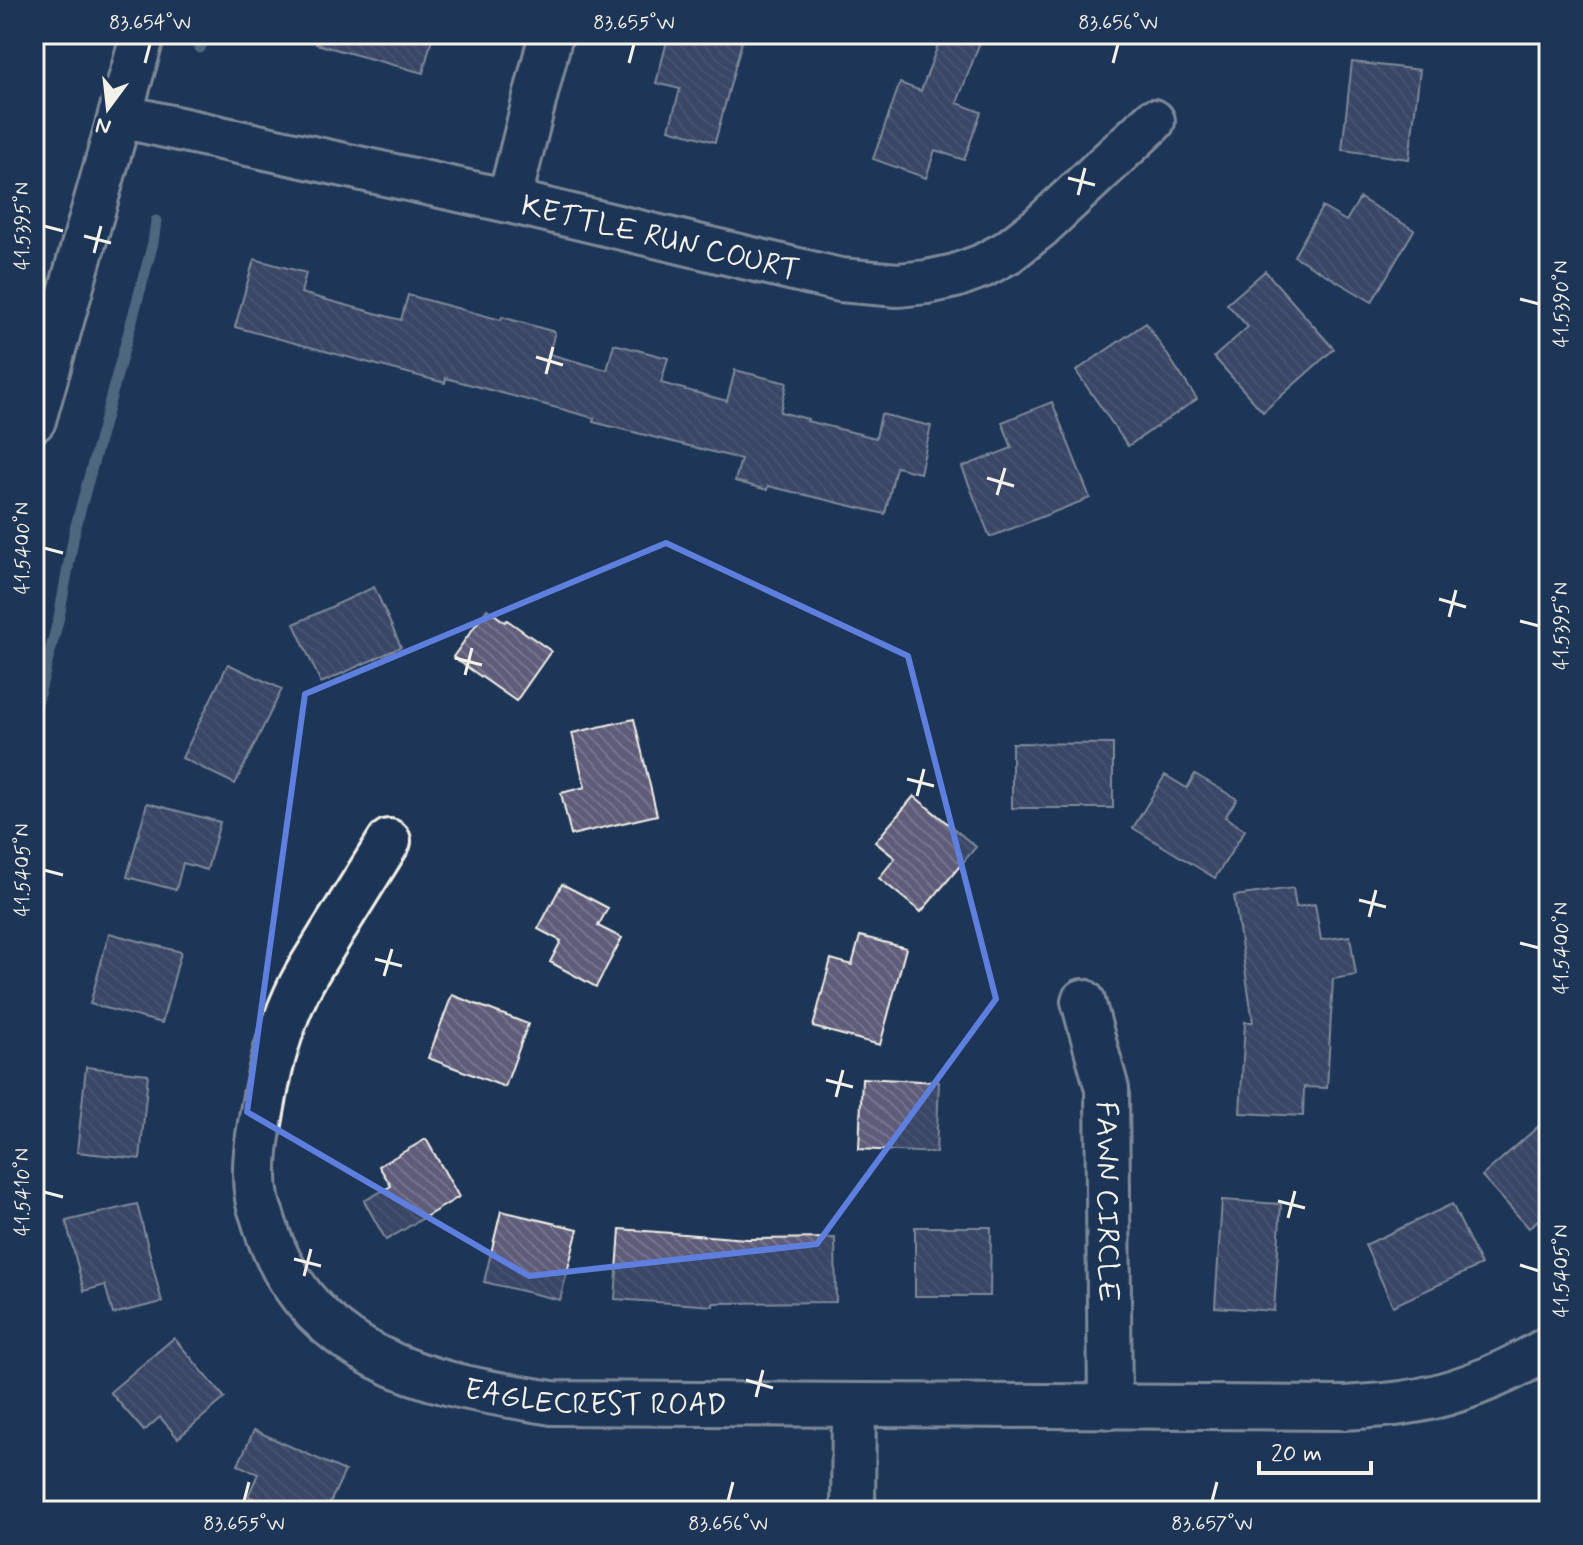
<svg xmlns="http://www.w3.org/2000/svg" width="1583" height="1545" viewBox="0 0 1583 1545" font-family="Mynerve,sans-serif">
<defs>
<pattern id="building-back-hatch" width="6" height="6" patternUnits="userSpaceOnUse" patternTransform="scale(2)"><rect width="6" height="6" fill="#5e5c7a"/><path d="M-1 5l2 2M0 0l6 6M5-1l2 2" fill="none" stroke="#76748d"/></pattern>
</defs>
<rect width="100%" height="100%" fill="#1d3557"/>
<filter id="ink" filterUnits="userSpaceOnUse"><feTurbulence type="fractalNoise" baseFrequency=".0125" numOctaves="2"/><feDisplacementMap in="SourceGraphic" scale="16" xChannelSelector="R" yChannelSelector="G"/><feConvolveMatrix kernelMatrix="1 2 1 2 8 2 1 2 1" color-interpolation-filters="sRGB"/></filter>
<g filter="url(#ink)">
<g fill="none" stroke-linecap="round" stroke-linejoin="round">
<!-- stream -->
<path stroke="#89a2ae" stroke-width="11" d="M200,48L206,34
M34,714L59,617L75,529L153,243L156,221"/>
</g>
<!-- building -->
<path fill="url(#building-back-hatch)" stroke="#f4f1e8" stroke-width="2" d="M317,34H433L423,73L316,44Z
M669,34H744L715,142L669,129L680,89L656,83Z
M942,34H983L957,103L981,112L964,160L935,150L926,178L873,159L900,83L921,91Z
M1352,62L1420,70L1409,159L1342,150Z
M1360,198L1414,230L1372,302L1294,256L1322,207L1346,221Z
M254,259L306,273L301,293L401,320L408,295L501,320L502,317L555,332L549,354L607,370L614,344L668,358L661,383L727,401L735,370L787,383L780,412L808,419L807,421L876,438L881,414L931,426L920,473L896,467L885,514L768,486L767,490L735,481L741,459L593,422L594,418L446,378L445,383L235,327Z
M1265,271L1334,349L1263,412L1214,357L1248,327L1227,304Z
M1146,323L1197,399L1128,446L1076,371Z
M1052,402L1090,498L990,537L962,467L1012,448L1002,422Z
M374,587L401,647L321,683L294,624Z
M487,609L505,622L507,620L551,651L516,701L453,657Z
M228,664L282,689L235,784L182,758Z
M634,719L657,815L571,835L561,793L585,787L572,733Z
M1012,743L1113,744V808H1012Z
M1195,774L1237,799L1225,817L1245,830L1215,878L1133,828L1165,775L1187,788Z
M914,796L976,847L921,912L879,878L895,858L875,842Z
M147,803L220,822L207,870L183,863L176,890L127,877Z
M562,884L608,908L598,926L622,938L596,987L550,962L561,941L538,929Z
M1293,888L1296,907L1315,904L1321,940L1350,936L1356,975L1333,979L1327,1088L1304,1087L1303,1116L1240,1113L1245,1022H1253L1234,896Z
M109,933L181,952L162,1023L90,1004Z
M860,936L906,948L880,1045L813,1027L831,959L852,965Z
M452,995L528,1024L505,1087L428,1058Z
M86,1067L148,1074L140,1159L77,1152Z
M862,1078L939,1082L936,1153L859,1149Z
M1549,1117V1210L1529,1228L1482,1176Z
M426,1139L459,1197L386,1240L364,1201L391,1186L379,1166Z
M1222,1200L1281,1204L1274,1311L1215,1307Z
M137,1204L162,1302L113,1314L105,1285L84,1291L66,1221Z
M1452,1204L1481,1265L1393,1306L1365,1245Z
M501,1211L578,1229L560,1300L484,1282Z
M915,1227H991L990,1296H915Z
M620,1229L747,1239L835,1238L836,1302L713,1303V1306L615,1299Z
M174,1338L225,1398L178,1438L160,1417L144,1431L110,1392Z
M254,1430L345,1471L326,1511H281L248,1496L258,1474L238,1465Z"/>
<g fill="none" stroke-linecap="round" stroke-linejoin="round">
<!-- minor casing -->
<g stroke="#f4f1e8" stroke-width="48">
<g id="minor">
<path id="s1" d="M120,116L509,201L840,280L898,285L927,282L955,276L982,266L1008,252L1040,227L1153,121"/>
<path d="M509,201L551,34"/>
<path d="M34,420L143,34"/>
<path id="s2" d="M389,841C370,872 350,903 331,934C321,951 309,968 300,986C283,1020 272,1059 265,1096C259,1129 251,1165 257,1198C258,1206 262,1214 264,1222C282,1282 320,1328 377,1357C431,1385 493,1393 552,1403L1345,1408C1364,1406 1383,1406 1402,1403C1455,1396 1503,1375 1549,1348"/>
<path id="s3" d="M1083,1001L1107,1089L1110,1407"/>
<path d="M853,1511L854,1405"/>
</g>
</g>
<!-- minor -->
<use href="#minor" stroke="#1d3557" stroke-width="42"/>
</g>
</g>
<!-- marked area -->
<path d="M0 0H1583V1545H0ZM666,543L908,656L996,999L817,1244L529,1276L247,1112L305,694Z" fill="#1d3557" fill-opacity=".55" fill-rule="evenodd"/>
<path fill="none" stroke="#5e7fdd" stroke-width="6" stroke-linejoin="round" d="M666,543L908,656L996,999L817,1244L529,1276L247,1112L305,694Z"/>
<!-- ticks -->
<path fill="none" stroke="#f4f1e8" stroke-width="3" d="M145,63L150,44M629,63L634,44M1113,63L1118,44M1068,178L1095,185M1078,195L1085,168M44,226L63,231M84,236L111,243M94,253L101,226M1520,299L1539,304M536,357L563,365M546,374L553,347M987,478L1014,486M997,495L1005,468M44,548L63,553M1439,599L1466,607M1449,617L1456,590M1520,621L1539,626M455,658L482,665M465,675L472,648M907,779L934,786M917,796L924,769M44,870L63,875M1359,900L1386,907M1369,917L1376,890M1520,943L1539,948M375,959L402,966M384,976L392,949M826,1080L853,1087M836,1097L843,1070M44,1192L63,1197M1278,1201L1305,1208M1288,1218L1295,1191M294,1259L321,1266M1520,1265L1539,1271M304,1276L311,1249M746,1380L773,1388M756,1397L763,1370M244,1501L249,1482M728,1501L733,1482M1212,1501L1217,1482"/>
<g text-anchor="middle" stroke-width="6" stroke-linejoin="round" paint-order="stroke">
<!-- street labels -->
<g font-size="30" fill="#f4f1e8" stroke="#1d3557">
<text dy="10" stroke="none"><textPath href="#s1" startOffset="554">KETTLE RUN COURT</textPath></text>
<text dy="10" stroke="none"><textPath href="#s3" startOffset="204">FAWN CIRCLE</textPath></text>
<text dy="10" stroke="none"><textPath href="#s2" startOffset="820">EAGLECREST ROAD</textPath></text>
</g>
</g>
<!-- margin -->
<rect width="1583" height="1545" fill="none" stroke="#1d3557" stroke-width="88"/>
<!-- north arrow -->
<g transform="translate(108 108) rotate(195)" stroke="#1d3557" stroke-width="6" paint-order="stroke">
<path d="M0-6L14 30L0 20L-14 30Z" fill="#f4f1e8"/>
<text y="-12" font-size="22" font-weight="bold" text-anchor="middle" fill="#f4f1e8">N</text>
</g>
<!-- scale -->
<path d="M1259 1461v12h112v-12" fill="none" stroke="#f4f1e8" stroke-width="4"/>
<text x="1271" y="1461" font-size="24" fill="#f4f1e8" stroke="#1d3557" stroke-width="6" paint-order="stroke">20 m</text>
<rect x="44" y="44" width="1495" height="1457" fill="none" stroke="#f4f1e8" stroke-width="3"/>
<g font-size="20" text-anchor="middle" fill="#f4f1e8">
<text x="150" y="29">83.654°W</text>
<text x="634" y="29">83.655°W</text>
<text x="1118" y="29">83.656°W</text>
<text transform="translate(22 226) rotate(-90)" y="7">41.5395°N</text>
<text transform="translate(1561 304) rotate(-90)" y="7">41.5390°N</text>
<text transform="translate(22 548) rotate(-90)" y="7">41.5400°N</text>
<text transform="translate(1561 626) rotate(-90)" y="7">41.5395°N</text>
<text transform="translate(22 870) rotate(-90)" y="7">41.5405°N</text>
<text transform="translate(1561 948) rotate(-90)" y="7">41.5400°N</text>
<text transform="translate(22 1192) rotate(-90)" y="7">41.5410°N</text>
<text transform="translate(1561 1271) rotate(-90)" y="7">41.5405°N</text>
<text x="244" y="1530">83.655°W</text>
<text x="728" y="1530">83.656°W</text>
<text x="1212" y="1530">83.657°W</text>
</g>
</svg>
